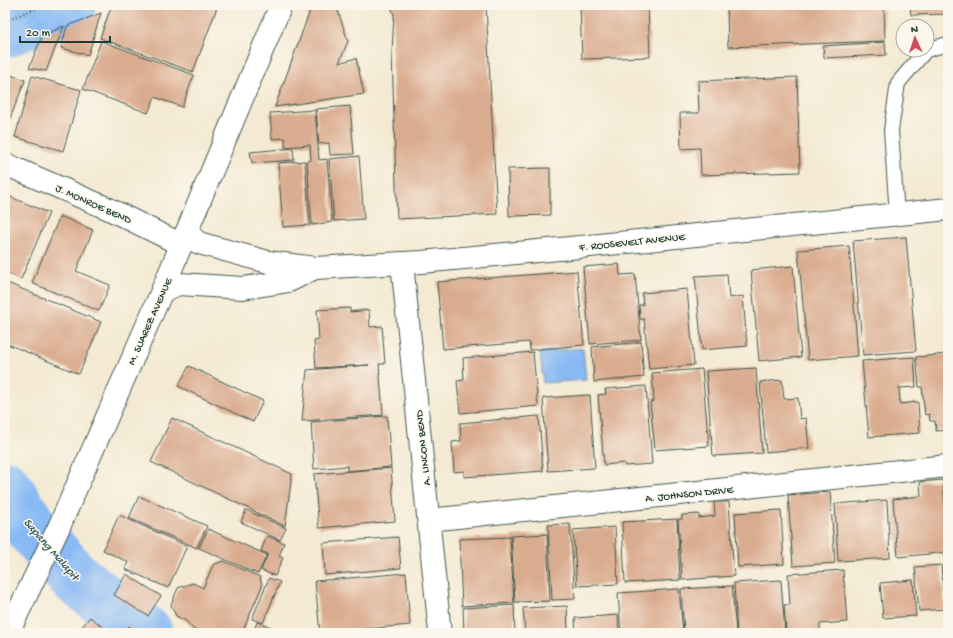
<svg xmlns="http://www.w3.org/2000/svg" width="953" height="638" viewBox="0 0 953 638" font-family="'Gochi Hand',sans-serif">
<rect width="100%" height="100%" fill="#fbf7ec"/>
<filter id="ink" filterUnits="userSpaceOnUse"><feTurbulence type="fractalNoise" baseFrequency=".025" numOctaves="2"/><feDisplacementMap in="SourceGraphic" scale="8" xChannelSelector="R" yChannelSelector="G"/><feConvolveMatrix kernelMatrix="1 2 1 2 8 2 1 2 1" color-interpolation-filters="sRGB"/></filter>
<filter id="wash" filterUnits="userSpaceOnUse"><feTurbulence type="fractalNoise" baseFrequency=".012" numOctaves="4" result="noise"/><feDisplacementMap in="SourceGraphic" scale="16" xChannelSelector="R" yChannelSelector="G"/><feGaussianBlur stdDeviation="0.9" result="paint"/><feColorMatrix in="noise" values="0 0 0 0 0 0 0 0 0 0 0 0 0 0 0 0 0 1.4 0 .05"/><feComposite in="paint" operator="in"/></filter>
<g filter="url(#wash)">
<rect width="100%" height="100%" fill="#f4ead3"/>
<!-- water -->
<path fill="#87b9f4" stroke="#537b94" d="M583,348L586,380L543,383L540,352Z"/>
<g fill="none" stroke-linecap="round" stroke-linejoin="round">
<!-- river -->
<path stroke="#87b9f4" stroke-width="54" d="M5,31L69,5
M5,487L32,529L75,578L146,633"/>
</g>
<g id="blocks">
<!-- building -->
<path fill="#daac8f" d="M117,5H218L193,72L100,38L111,7Z
M312,5H336L348,41L339,63L356,58L364,94L275,107Z
M390,5H486L497,214L397,219L392,52L394,14Z
M580,5H648L650,57L582,59Z
M727,5H884L885,41L728,47Z
M910,5H948V14L911,15Z
M101,13L88,55L61,48L67,26Z
M64,26L46,71L29,68L42,36Z
M101,41L194,75L182,107L155,97L148,113L83,89Z
M885,42L886,55L824,58L823,46Z
M5,73L25,80L5,132Z
M32,76L81,90L63,151L15,137Z
M797,77L800,172L701,175L700,148L681,149L680,113H699L698,81Z
M350,106L354,154L330,155L329,143L319,144L316,109Z
M315,110L319,160L327,159L332,222L312,225L307,161L311,160L310,145L285,147V138L272,139L270,113Z
M293,148L294,160L252,163L250,152Z
M359,156L364,219L334,221L329,159Z
M305,161L310,225L283,227L278,163Z
M550,168V215L509,216L508,169Z
M8,196L49,213L21,279L5,272V203Z
M60,216L93,230L76,271L110,285L99,311L32,283Z
M906,237L916,351L863,355L853,241Z
M849,246L858,356L808,360L798,250Z
M619,264L620,275L635,274L641,340L590,344L583,267Z
M793,266L801,357L759,361L751,270Z
M577,271L584,345L530,350L529,342L443,349L437,282Z
M727,274L729,298L743,296L747,346L702,350L695,276Z
M5,282L101,322L79,374L5,343Z
M687,289L694,365L649,369L644,319H640L639,305H643L642,293Z
M350,308V312L369,310L370,327L382,326L385,364H379L383,415L302,421L307,370L369,365L316,368L314,341L319,340L317,310Z
M641,342L644,377L594,382L592,347Z
M533,352L538,406L460,413L457,381L464,380L463,358Z
M948,354V430L936,431L935,421H930L929,414L925,415L922,387H919L916,357Z
M914,357L916,387L899,388L900,404L918,402L920,433L869,437L862,361Z
M189,366L263,401L253,422L178,386Z
M756,368L762,453L713,456L706,371Z
M702,369L709,446L655,450L650,402L654,401L652,373Z
M782,380L784,399L798,398L800,419L806,418L809,448L766,452L760,382Z
M646,386L652,464L625,466L624,463L604,465L598,395L606,394L605,389Z
M590,395L595,468L548,471L543,398Z
M387,416L391,467L347,471V466L314,469L311,422Z
M539,416L543,471L464,477V471L454,472L452,442L461,441L460,423Z
M172,418L292,474L285,526L151,462Z
M391,468L395,521L319,528L314,474Z
M943,480L948,552L898,557L893,499L921,496L920,482Z
M830,492L835,563L793,566L788,495Z
M139,496L207,526L197,548L129,518Z
M887,500L890,558L838,561L835,504Z
M714,502H729L734,576L682,580L678,519H682V515L699,514V518L715,516Z
M246,510L286,528L280,540L241,522Z
M781,510L784,564L738,567L735,513Z
M119,515L187,546L168,588L125,569L128,562L103,550Z
M677,519L680,580L625,583L622,522Z
M570,524L575,599L552,600L548,525Z
M615,527L618,584L577,586L573,530Z
M208,529L267,555L258,574L199,548Z
M547,534L550,601L515,602L511,536Z
M267,536L284,543L279,556L283,558L275,576L261,570L268,554L261,551Z
M398,537L401,568L325,575L323,543Z
M510,537L514,603L462,606L459,539Z
M944,555H948V593H947Z
M223,561L260,577L262,586L242,633H202L193,629L186,621L176,616L171,605L178,588L193,583L203,588L213,565Z
M941,565L945,609L919,611L915,567Z
M843,570L847,622L820,624V633H786L784,605H790L788,574Z
M406,573L410,625L320,633L315,581Z
M126,574L161,596L148,616L114,595Z
M269,578L280,582L263,623L252,619Z
M781,580L785,633H737L734,583Z
M913,580L916,616L883,618L880,583Z
M732,586L736,633H684L681,589Z
M679,589L683,633H621L618,593Z
M514,605L515,633H464L463,608Z
M567,606L568,633H525L523,608Z
M618,615L619,633H576L575,618Z
M90,617L110,633H77Z
M257,622L274,628L272,633H253Z
M129,626L137,633H123Z"/>
</g>
</g>
<g filter="url(#ink)">
<use href="#blocks" fill-opacity="0" stroke="#3f574c" stroke-width="1"/>
<g fill="none" stroke-linecap="round" stroke-linejoin="round">
<!-- lane casing -->
<g stroke="#3f574c" stroke-width="16">
<path id="lane" d="M897,215L891,130L898,83L926,50L948,44"/>
</g>
<!-- street casing -->
<g stroke="#3f574c" stroke-width="24">
<path id="street" d="M5,164L109,209L182,245
M186,233L199,243L268,262L315,268L421,262L570,248L948,209
M402,263L440,633
M162,291L179,284L243,288L289,281L315,268
M429,520L948,466"/>
</g>
<!-- secondary casing -->
<g stroke="#3f574c" stroke-width="24">
<path id="secondary" d="M8,633L59,527L162,291L281,5"/>
</g>
<!-- path -->
<path stroke="#3f574c" stroke-width="2.5" stroke-dasharray="1 3" stroke-linecap="butt" d="M5,21L45,5"/>
<!-- lane -->
<use href="#lane" stroke="#fff" stroke-width="14"/>
<!-- street -->
<use href="#street" stroke="#fff" stroke-width="22"/>
<!-- secondary -->
<use href="#secondary" stroke="#fff" stroke-width="22"/>
</g>
</g>
<g text-anchor="middle" stroke-width="3" stroke-linejoin="round" paint-order="stroke">
<!-- street labels -->
<g font-size="11" fill="#1f3d34" stroke="#fbf7ec">
<text transform="translate(94 203) rotate(24)" y="4">J. MONROE BEND</text>
<text transform="translate(632 241) rotate(-6)" y="4">F. ROOSEVELT AVENUE</text>
<text transform="translate(149 321) rotate(-66)" y="4">M. SUAREZ AVENUE</text>
<text transform="translate(422 448) rotate(-96)" y="4">A. LINCON BEND</text>
<text transform="translate(689 493) rotate(-6)" y="4">A. JOHNSON DRIVE</text>
</g>
<!-- water labels -->
<g font-size="12" font-style="italic" fill="#395c64" stroke="#fbf7ec">
<text transform="translate(52 549) rotate(49)" y="4">Sapang Malapit</text>
</g>
</g>
<!-- margin -->
<rect width="953" height="638" fill="none" stroke="#fbf7ec" stroke-width="20"/>
<!-- north arrow -->
<g transform="translate(915 38) rotate(357)"><circle r="19" fill="#fbf7ec" stroke="#a3ada2"/>
<path d="M0-3L7 15L0 10L-7 15Z" fill="#d1495b"/>
<text y="-6" font-size="11" font-weight="bold" text-anchor="middle" fill="#1f3d34">N</text>
</g>
<!-- scale -->
<path d="M20 36v6h90v-6" fill="none" stroke="#1f3d34" stroke-width="2"/>
<text x="26" y="36" font-size="12" fill="#1f3d34" stroke="#fbf7ec" stroke-width="3" paint-order="stroke">20 m</text>
</svg>
